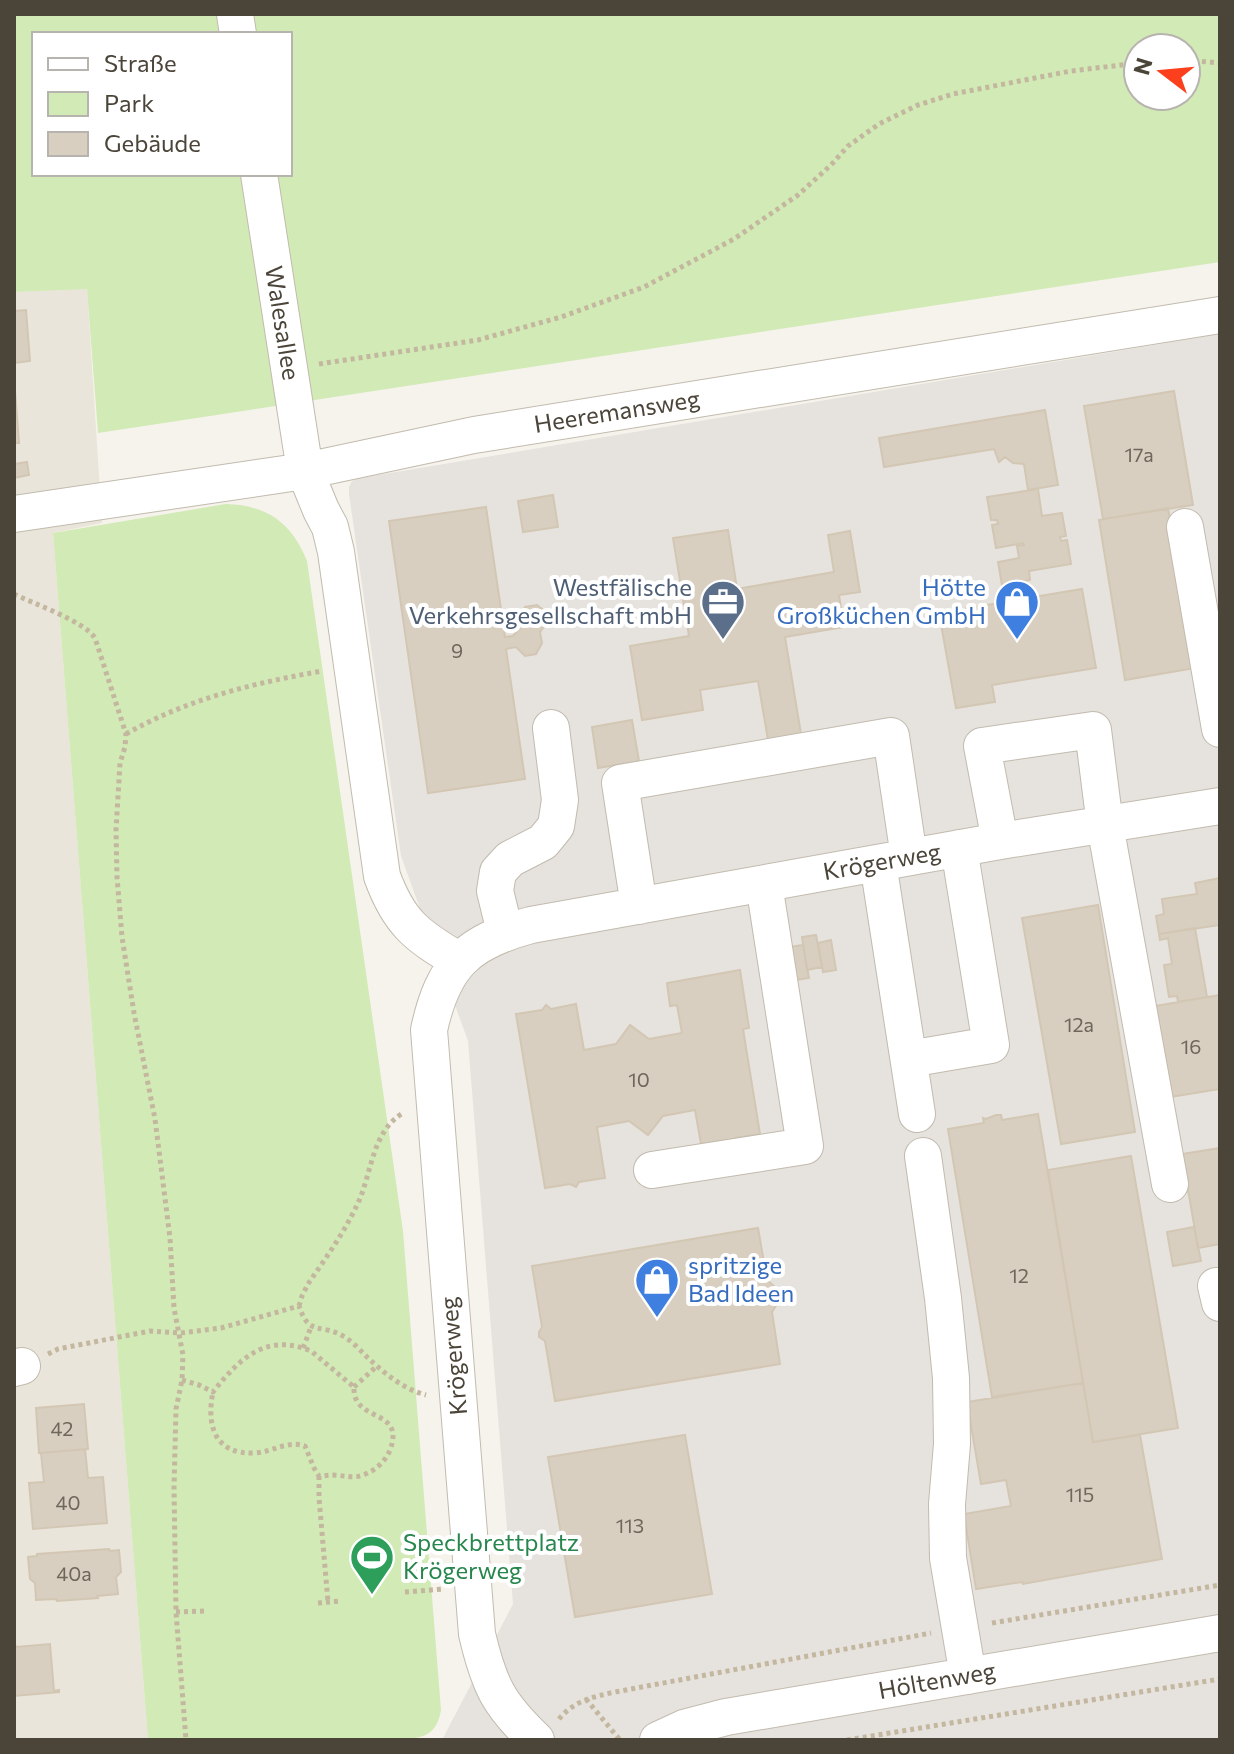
<svg xmlns="http://www.w3.org/2000/svg" width="1234" height="1754" viewBox="0 0 1234 1754" font-family="Commissioner,sans-serif">
<rect width="100%" height="100%" fill="#f6f3ec"/>
<!-- residential -->
<path fill="#eae5da" d="M87,288L102,523L53,533L148,1740H14V292Z"/>
<!-- industrial -->
<path fill="#e6e2dd" d="M1220,334V1740H442L513,1604L468,1041L401,856L349,494V487L352,481L360,478Z"/>
<!-- green -->
<path fill="#d2eab5" fill-rule="evenodd" d="M14,14H1220V262L98,433L87,289L14,292ZM34,34H290V174H34ZM1138,48H1186V96H1138Z
M226,504C267,505 292,523 307,561L403,1231L441,1710C436,1741 416,1738 390,1740H148L53,533Z"/>
<!-- building -->
<path fill="#d8cfc1" stroke="#d3c7b4" stroke-width="2" d="M26,310L30,361L14,363V311Z
M15,390L19,443H14V391Z
M1174,391L1193,505L1103,519L1084,406Z
M1045,410L1058,485L1028,490L1024,464L1013,463L1005,457L999,462L994,449L884,467L879,438Z
M27,462L29,475L14,478V464Z
M1038,489L1042,516L1062,513L1066,536L1060,537L1061,541L1067,540L1071,564L1029,571L1030,580L1002,585L998,562L1019,558L1017,546L1024,545L1023,543L996,548L992,525L998,524L997,520H991L987,497Z
M553,495L558,527L523,532L518,501Z
M486,507L505,637L513,636L521,627L519,616L525,607L537,605L546,612L547,623L540,632L542,643L536,654L525,656L516,647L506,649L525,779L428,793L389,521Z
M1168,508L1195,668L1125,680L1099,520Z
M728,530L737,589L834,572L828,535L850,531L860,592L839,595L844,627L785,637L801,734L768,740L758,681L700,690L703,710L642,720L630,646L689,636L673,538Z
M1082,589L1096,668L992,685L995,702L956,708L939,613Z
M632,720L639,761L598,768L592,727Z
M1220,878V925L1159,934L1156,916L1164,914L1162,899L1197,894L1195,883Z
M1098,905L1135,1132L1061,1144L1022,918Z
M1195,928L1207,997L1178,1002L1177,996L1169,997L1164,965L1172,964L1168,938L1160,940L1159,934Z
M816,935L822,967L807,970L802,937Z
M831,940L836,970L823,972L818,943Z
M803,945L809,978L795,980L790,947Z
M740,970L749,1028L743,1029L760,1134L735,1138L731,1144L726,1140L701,1144L695,1110L663,1116L648,1135L629,1121L597,1127L605,1178L579,1182L576,1187L570,1184L545,1188L516,1014L542,1010L546,1005L551,1009L576,1004L584,1050L616,1044L630,1025L649,1039L682,1033L677,1005L670,1006L667,983Z
M1220,995V1089L1170,1097L1155,1006Z
M1038,1114L1083,1383L992,1397L948,1129L984,1123L983,1118L986,1119L996,1115H1001L1002,1120Z
M1220,1148V1244L1198,1248L1182,1154Z
M1131,1156L1178,1428L1093,1442L1048,1170Z
M1194,1227L1201,1261L1173,1266L1167,1232Z
M758,1228L767,1280L774,1286L777,1304L772,1312L780,1364L555,1401L545,1341L539,1337V1332L542,1327L532,1266Z
M1083,1383L1093,1442L1140,1435L1162,1559L1023,1584L1022,1582L976,1589L964,1514L1011,1506L1006,1480L981,1484L967,1402Z
M84,1404L88,1449L39,1453L36,1408Z
M685,1435L712,1594L575,1617L548,1457Z
M85,1449L88,1478L103,1477L107,1523L33,1529L29,1483L44,1482L41,1453Z
M109,1549L110,1551L119,1550L121,1572L116,1577L118,1594L97,1596L98,1598L57,1601L56,1599L36,1600L35,1583L30,1579L28,1557L37,1556V1554Z
M14,1641L16,1647L50,1644L54,1691L59,1690V1692L14,1696Z"/>
<g fill="none" stroke-linecap="round" stroke-linejoin="round">
<!-- minor casing -->
<g stroke="#c2bbae" stroke-width="38">
<path id="minor" d="M235,14L238,34
M259,174L305,471L321,510L330,527L336,552L382,876C399,923 417,936 458,960
M14,514L305,471L474,435L1220,315
M1185,527L1220,729
M1000,841L982,746L1093,730L1105,825L1170,1184
M878,863L917,1114
M639,906L620,783L891,736L909,857
M505,932L495,891L498,872L510,859L543,842L556,826L560,800L551,728
M909,1059L991,1045L959,848
M923,1156L943,1298L951,1378L952,1444L947,1504L948,1558L968,1676
M652,1170L805,1146L764,884
M1216,1286L1220,1303
M14,1368L22,1366
M536,1740C498,1704 489,1685 477,1634L429,1030C443,965 467,942 531,925L1000,841L1220,806
M658,1740L684,1728L726,1717L1220,1633"/>
</g>
<!-- path -->
<path stroke="#c4b79f" stroke-width="5" stroke-dasharray="4 4" stroke-linecap="butt" d="M1186,60L1220,63
M319,364L478,340L561,317L644,287L734,239L798,195L831,165L848,146L879,124L918,105L953,94L1071,71L1138,63
M14,594C34,604 84,621 95,638L126,734L125,747L120,763L116,830L117,877L122,937L134,1013L155,1119L170,1238L174,1308L183,1355L182,1380L176,1409L174,1488L176,1612L186,1740
M126,734C187,699 254,683 322,671
M299,1306L302,1296L308,1284C325,1259 344,1233 357,1205C372,1175 371,1132 403,1113
M303,1348L311,1327
M48,1354L58,1349L150,1331L180,1333L221,1328L299,1306C309,1337 321,1323 343,1336C352,1341 360,1350 367,1357C384,1373 403,1389 426,1395
M182,1380L199,1385L213,1392C239,1359 266,1332 311,1351L354,1387C354,1391 354,1396 356,1399C365,1420 404,1413 390,1450C385,1462 375,1471 363,1475C353,1479 343,1475 332,1475C328,1475 324,1476 319,1476L314,1468L305,1446C287,1440 273,1452 255,1453C215,1455 206,1426 213,1392
M354,1387L377,1366
M319,1476V1498L328,1602
M405,1592L444,1589
M318,1603L340,1601
M176,1612L207,1611
M992,1623L1220,1585
M586,1699L620,1740
M559,1719C574,1701 592,1697 615,1692L931,1633
M847,1740L1220,1679"/>
<!-- minor -->
<use href="#minor" stroke="#fff" stroke-width="36"/>
</g>
<!-- icons -->
<defs>
<g id="office-pin" transform="scale(2.3)"><path d="M0 17L-7.5 6A9.5 9.5 0 1 1 7.5 6Z" fill="#5c6f8a" stroke="#fff"/><path d="M-6-3h4V-5.5h4V-3h4V5H-6ZM-1-4.5V-3h2v-1.5ZM-6 0V1H6V0Z" fill="#fff"/></g>
<g id="shop-pin" transform="scale(2.3)"><path d="M0 17L-7.5 6A9.5 9.5 0 1 1 7.5 6Z" fill="#3f7fe0" stroke="#fff"/><path d="M-5-2.5h2.3a2.7 3.5 0 0 1 5.4 0H5L5.5 6h-11ZM-1.5-2.5h3a1.5 2.3 0 0 0-3 0Z" fill="#fff"/></g>
<g id="stadium-pin" transform="scale(2.3)"><path d="M0 17L-7.5 6A9.5 9.5 0 1 1 7.5 6Z" fill="#2e9e5b" stroke="#fff"/><path d="M0-5a6.5 5 0 1 0 0 10a6.5 5 0 1 0 0-10ZM-3.5-1.8h7v3.6h-7Z" fill="#fff"/></g>
</defs>
<g fill-rule="evenodd">
<use href="#office-pin" x="723" y="602"/>
<use href="#shop-pin" x="1017" y="602"/>
<use href="#shop-pin" x="657" y="1280"/>
<use href="#stadium-pin" x="372" y="1557"/>
</g>
<g text-anchor="middle" stroke-width="8" stroke-linejoin="round" paint-order="stroke">
<!-- number labels -->
<g font-size="20" fill="#6e675b">
<text x="1139" y="462">17a</text>
<text x="457" y="658">9</text>
<text x="1079" y="1032">12a</text>
<text x="1191" y="1054">16</text>
<text x="639" y="1087">10</text>
<text x="1019" y="1283">12</text>
<text x="62" y="1436">42</text>
<text x="1080" y="1502">115</text>
<text x="68" y="1510">40</text>
<text x="630" y="1533">113</text>
<text x="74" y="1581">40a</text>
</g>
<!-- street labels -->
<g font-size="24" fill="#4b4439" stroke="#fff">
<text transform="translate(282 323) rotate(81)" y="8">Walesallee</text>
<text transform="translate(617 412) rotate(-9)" y="8">Heeremansweg</text>
<text transform="translate(882 862) rotate(-10)" y="8">Krögerweg</text>
<text transform="translate(454 1356) rotate(-95)" y="8">Krögerweg</text>
<text transform="translate(937 1681) rotate(-10)" y="8">Höltenweg</text>
</g>
<!-- service labels -->
<g font-size="24" fill="#4e5e75" stroke="#fff" text-anchor="end">
<text x="692" y="596">Westfälische<tspan x="692" dy="28">Verkehrsgesellschaft mbH</tspan></text>
</g>
<!-- shop labels -->
<g font-size="24" fill="#366cbe" stroke="#fff" text-anchor="end">
<text x="986" y="596">Hötte<tspan x="986" dy="28">Großküchen GmbH</tspan></text>
<text x="688" y="1274" text-anchor="start">spritzige<tspan x="688" dy="28">Bad Ideen</tspan></text>
</g>
<!-- leisure labels -->
<g font-size="24" fill="#27864d" stroke="#fff" text-anchor="start">
<text x="403" y="1551">Speckbrettplatz<tspan x="403" dy="28">Krögerweg</tspan></text>
</g>
</g>
<!-- border -->
<rect width="1234" height="1754" fill="none" stroke="#4b4439" stroke-width="32"/>
<!-- legend -->
<rect x="32" y="32" width="260" height="144" fill="#ffffff" stroke="#b7b4b0" stroke-width="2"/>
<rect x="48" y="58" width="40" height="12" fill="#ffffff" stroke="#b7b4b0" stroke-width="2"/>
<text x="104" y="72" font-size="24" fill="#4b4439">Straße</text>
<rect x="48" y="92" width="40" height="24" fill="#d2eab5" stroke="#b7b4b0" stroke-width="2"/>
<text x="104" y="112" font-size="24" fill="#4b4439">Park</text>
<rect x="48" y="132" width="40" height="24" fill="#d8cfc1" stroke="#b7b4b0" stroke-width="2"/>
<text x="104" y="152" font-size="24" fill="#4b4439">Gebäude</text>
<!-- north arrow -->
<g transform="translate(1162 72) rotate(286)"><circle r="38" fill="#ffffff" stroke="#b7b4b0" stroke-width="2"/>
<path d="M0-6L14 30L0 20L-14 30Z" fill="#fc3f1d"/>
<text y="-12" font-size="22" font-weight="bold" text-anchor="middle" fill="#4b4439">N</text>
</g>
</svg>
